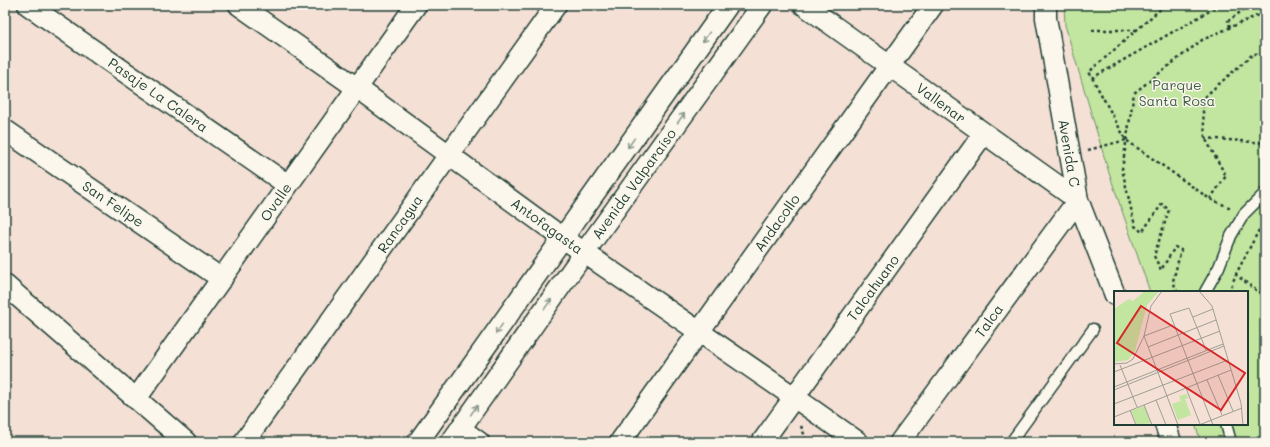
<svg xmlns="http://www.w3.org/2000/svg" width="1270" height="447" viewBox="0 0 1270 447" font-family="Mali,sans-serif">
<rect width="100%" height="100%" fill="#f4e0d5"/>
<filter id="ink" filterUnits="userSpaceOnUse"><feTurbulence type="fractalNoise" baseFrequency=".025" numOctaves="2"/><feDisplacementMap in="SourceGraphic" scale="8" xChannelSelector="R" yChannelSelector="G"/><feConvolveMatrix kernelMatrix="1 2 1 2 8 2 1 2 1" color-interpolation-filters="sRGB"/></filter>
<g filter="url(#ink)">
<!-- green -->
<path fill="#c2e59f" stroke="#70916a" d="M1064,5H1265V442H1201L1195,424H1247V292H1150L1109,173L1065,25Z"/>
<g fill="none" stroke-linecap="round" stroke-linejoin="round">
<!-- service casing -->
<g stroke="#1f3d34" stroke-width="13">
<path id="service" d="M1205,292L1219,267L1231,236L1244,214L1265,193
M1226,424L1231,442
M1011,442L1093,329"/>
</g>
<!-- minor casing -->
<g stroke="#1f3d34" stroke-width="23">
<path id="minor" d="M28,5L288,185
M239,5L357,88L563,238L794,397L858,442
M804,5L1078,200L900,442
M1046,5V18L1078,200L1115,295
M5,130L222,279
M5,285L186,442
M136,399L416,5
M1165,424L1171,442
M461,429L479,442
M244,442L556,5
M418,442L728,5
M451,442L584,253L762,5
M620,442L933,5
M762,442L984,133"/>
</g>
<!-- path -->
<path stroke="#1f3d34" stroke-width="2.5" stroke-dasharray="3 3" stroke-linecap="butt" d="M1165,5L1089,72L1126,140L1210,199L1231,208
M1230,27L1228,21L1250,5
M1092,30H1136
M1092,78L1220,5
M1205,138L1265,143
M1088,150L1126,140
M1210,199L1226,176L1205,138L1202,99L1253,54L1265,53
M1235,274L1265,297
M1177,292L1173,281L1181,250L1175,247L1161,270L1154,256L1169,210L1162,204L1142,232L1135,226L1122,169L1134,93L1202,40L1265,12
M1229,292L1236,274L1259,230L1265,224
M801,426L807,442"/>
<!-- service -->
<use href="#service" stroke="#fbf7ec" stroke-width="10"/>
<!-- minor -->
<use href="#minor" stroke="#fbf7ec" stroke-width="20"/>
</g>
<!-- one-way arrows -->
<defs><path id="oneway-shaft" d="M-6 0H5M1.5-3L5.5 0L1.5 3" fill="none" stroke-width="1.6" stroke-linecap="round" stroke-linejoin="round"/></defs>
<g stroke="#8d9a90">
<use href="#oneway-shaft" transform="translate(706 37) rotate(125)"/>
<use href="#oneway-shaft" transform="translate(681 118) rotate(-54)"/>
<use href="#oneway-shaft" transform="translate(631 143) rotate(125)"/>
<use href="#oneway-shaft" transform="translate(548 304) rotate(-55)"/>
<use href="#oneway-shaft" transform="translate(499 329) rotate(125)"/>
<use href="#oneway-shaft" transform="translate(474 410) rotate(-55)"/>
</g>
</g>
<g text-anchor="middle" stroke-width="3" stroke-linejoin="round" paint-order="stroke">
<!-- park labels -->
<g font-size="14" fill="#405f49" stroke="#fbf7ec">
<text x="1177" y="90">Parque<tspan x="1177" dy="16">Santa Rosa</tspan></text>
</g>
<!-- street labels -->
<g font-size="14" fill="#1f3d34" stroke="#fbf7ec">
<text transform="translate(158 95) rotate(35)" y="5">Pasaje La Calera</text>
<text transform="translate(941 103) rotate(36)" y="5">Vallenar</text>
<text transform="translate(1069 153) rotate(80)" y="5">Avenida C</text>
<text transform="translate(634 184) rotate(-54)" y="5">Avenida Valparaíso</text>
<text transform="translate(276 202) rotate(-55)" y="5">Ovalle</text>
<text transform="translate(113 204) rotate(34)" y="5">San Felipe</text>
<text transform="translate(777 223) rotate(-54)" y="5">Andacollo</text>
<text transform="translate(400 224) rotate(-55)" y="5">Rancagua</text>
<text transform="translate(547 226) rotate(36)" y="5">Antofagasta</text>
<text transform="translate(873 288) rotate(-54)" y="5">Talcahuano</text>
<text transform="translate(989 321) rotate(-54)" y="5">Talca</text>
</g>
</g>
<!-- overview -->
<g transform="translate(1114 291)">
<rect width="134" height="134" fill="#f4e0d5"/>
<path d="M31,0H45L33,14L21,60L14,69L0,71V18L15,8L19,10ZM73,103L74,107L71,108L77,124L64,129L58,113L67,110L65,105ZM30,115L37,132L23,134L17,120Z" fill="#c2e59f"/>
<path fill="none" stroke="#9f9f95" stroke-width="1" d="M85,0L98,15L127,112L129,134M79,26L99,18M59,34L30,45L64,134M34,56L102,29M92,59L75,17L56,23L99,134M0,73L13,72L19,68L30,45L37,15L48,0M6,74L23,116M0,81L106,40M104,84L119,120M93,89L108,124M0,96L109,53M72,97L86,133M0,99L110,55M42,109L52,134M0,113L114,69M30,114L38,134M16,119L22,134M0,126L117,79M85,134L128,117"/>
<path fill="#d62828" fill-opacity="0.15" stroke="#d62828" stroke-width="2" d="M27,15L131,82L107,119L3,52Z"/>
<rect width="134" height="134" fill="none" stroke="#1f3d34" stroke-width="2"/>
</g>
<!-- margin -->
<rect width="1270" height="447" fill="none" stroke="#fbf7ec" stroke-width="20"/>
<rect x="10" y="10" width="1250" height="427" fill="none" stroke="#1f3d34" stroke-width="1.5" filter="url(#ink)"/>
</svg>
